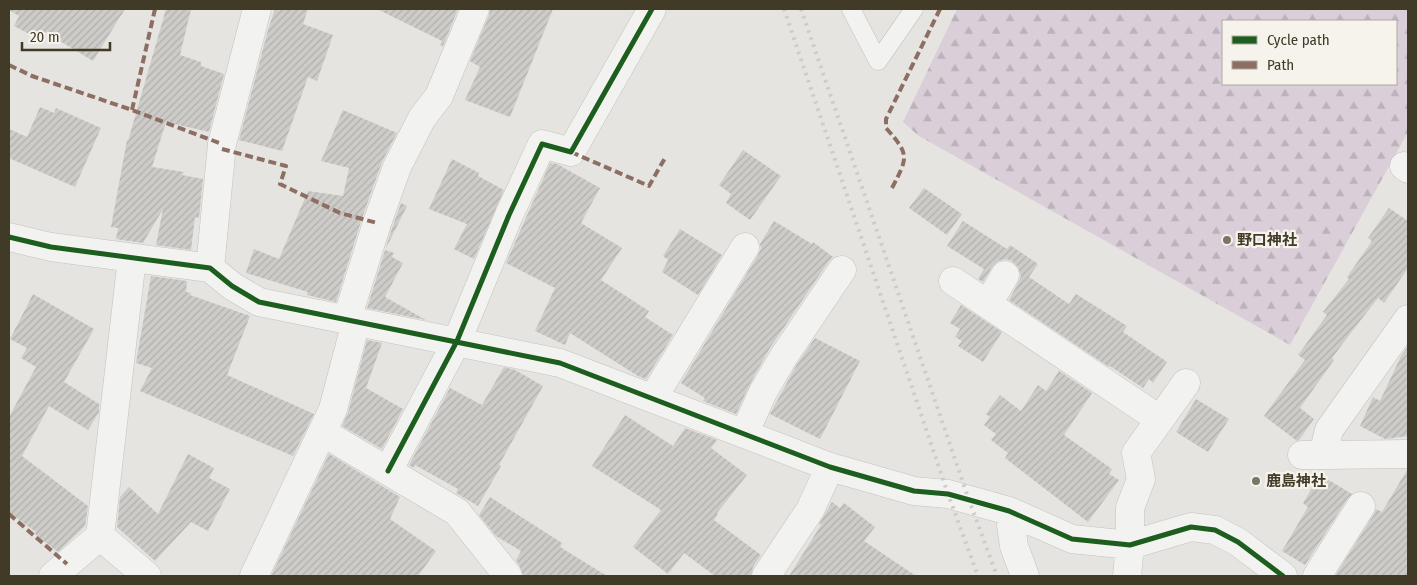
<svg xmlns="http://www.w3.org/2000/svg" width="1417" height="585" viewBox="0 0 1417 585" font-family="'Fira Sans Condensed','Noto Sans JP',sans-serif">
<defs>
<pattern id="forest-firs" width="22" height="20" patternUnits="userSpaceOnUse" patternTransform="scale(1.25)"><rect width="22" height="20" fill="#dacfd9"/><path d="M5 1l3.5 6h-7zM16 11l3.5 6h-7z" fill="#bcb2ba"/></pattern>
<pattern id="building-hatch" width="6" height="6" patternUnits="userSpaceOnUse" patternTransform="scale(1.25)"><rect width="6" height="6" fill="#ceccc8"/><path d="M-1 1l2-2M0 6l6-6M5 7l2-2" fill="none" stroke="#b2b0ac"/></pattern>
</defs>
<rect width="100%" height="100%" fill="#e6e4e0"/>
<!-- forest -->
<path fill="url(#forest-firs)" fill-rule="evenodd" d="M957,9H1408V132L1290,345L919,136L903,122ZM1223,21H1396V84H1223Z"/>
<!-- building -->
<path fill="url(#building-hatch)" d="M9,9H125L93,61L45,32L40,40L14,26L19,16L9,10Z
M166,9H191L180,55L201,62V66L224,74L209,132L166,122L152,167L184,172L182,175L203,179L199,218L195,217L191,250L156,245L163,209L143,243L116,239L118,228L111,227L127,140L128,141Z
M275,9H308L303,24L333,35L317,81L308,77L282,151L239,140L268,30Z
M377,9H458L443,46L440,45L442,41Z
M490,9H553L510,117L465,100L480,67L470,61L489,15Z
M40,107L54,113L56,108L101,128L75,187L9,158V129L27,137Z
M343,110L397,133L382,162L362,218L336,302L307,295L308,292L246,273L254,249L279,259L308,191L343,196L349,168L321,161Z
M743,150L781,176L750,220L726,203L731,194L719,185Z
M452,159L479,173L478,176L504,190L474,259L454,249L467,224L429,209Z
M550,163L557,164L600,188L581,223L622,248L601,280L649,311L645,317L673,335L646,379L638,376L570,333L565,345L535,331L555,288L506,263Z
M924,188L962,214L947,235L909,208Z
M401,203L407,206L385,250L394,253L392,257L403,263L385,297L426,320L367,308L392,228Z
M1389,208L1408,221V268L1384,303L1378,298L1353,330L1332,358L1334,360L1300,408L1314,419L1299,440L1297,441L1264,416L1305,360L1298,355L1327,315L1323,312L1349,279L1347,277L1372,241L1368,238Z
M774,221L812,244L813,242L833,257L829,261L770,348L750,384L736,414L703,401L705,398L681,383L758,255L761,248L760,244Z
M963,221L1007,249L1010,245L1038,264L1029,277L1069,304L1076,294L1127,326L1123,332L1167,362L1153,383L1149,379L1143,388L1110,366L1109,367L1009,300L1018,283L1021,276L1018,267L1012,261L1006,259L998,261L992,267L983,282L978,279L984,269L947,246Z
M680,229L722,255L698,295L662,272L668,260L663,256Z
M151,276L187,281L186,292L191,293L190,295L250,316L227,375L314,414L293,456L140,391L152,368L136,363Z
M33,294L94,329L64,382L99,404V412L88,430L49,406L22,456L88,506L85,526L58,552L35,534L36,532L9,512V417L36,367L21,358L27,348L10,339Z
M961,305L1002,332L983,362L958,346L962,341L955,337L960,329L950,323Z
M815,338L860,361L820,439L770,414L797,364Z
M367,340L382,343L366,388L403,409L382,449L342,426L348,413Z
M1408,346V436L1385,439L1360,426L1373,397L1380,401L1401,356Z
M504,367L515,370L543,386L499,465L501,466L478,506L456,493L458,489L415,465L414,468L409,465L450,388L482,405Z
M1059,371L1092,393L1064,435L1112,469L1109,474L1119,480L1088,522L1005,458L1008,453L991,440L996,434L984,425L990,417L986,414L1000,395L1021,411L1038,385L1046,391Z
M1196,399L1229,419L1208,452L1176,432Z
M625,415L673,446L685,428L717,440L711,448L747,475L717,513L718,514L714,520L761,555L753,567L751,576H715L684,553L668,574L633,547L661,510L592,466Z
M188,454L214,468L209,478L230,489L208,531L191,522L155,561L117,527L120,497L129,487L158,514Z
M329,454L400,497L390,519L436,551L418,576H271Z
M1407,470H1408V576H1335L1374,514L1376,509L1382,512Z
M1320,475L1352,494L1348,498L1305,565L1282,551L1308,507L1303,503Z
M490,497L562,543L560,547L607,576H523L520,567L516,560L521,551L496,536L479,515Z
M832,502L840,508L844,503L875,527L864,541L916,576H785L786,574L789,576L821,525L819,524Z"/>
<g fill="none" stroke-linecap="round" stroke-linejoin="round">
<!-- lane casing -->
<g stroke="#c4c2be" stroke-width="19">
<path id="lane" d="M851,9L878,61L914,9"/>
</g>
<!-- street casing -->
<g stroke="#c4c2be" stroke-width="29">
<path id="street" d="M1404,166L1408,169
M9,237L51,247L210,268L232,286L259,302L560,363L830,467L914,491L948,494L1009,511L1072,539L1130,545L1191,527L1215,530L1238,542L1283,576
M210,268L222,144L257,9
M953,281L1159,419
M988,304L1005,275
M347,319L377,223L397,167L422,118L439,96L475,9
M653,398L745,247
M322,432L457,512L508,576
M744,434L763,392L784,356L842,270
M1302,455H1323L1329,430L1408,319
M1323,455L1408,454
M388,471L457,341L509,215L542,144L571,152L652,9
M1009,511L1014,546L1025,576
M100,536L147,576
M53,576L100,536L132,258
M254,576L333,409L356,322
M766,576L810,510L830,467
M1127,576L1130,545V508L1141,479L1136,453L1186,383
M1317,576L1361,506"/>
</g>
<!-- lane -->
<use href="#lane" stroke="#f2f2f0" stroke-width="18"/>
<!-- street -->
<use href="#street" stroke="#f2f2f0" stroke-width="28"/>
<!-- rail -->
<path stroke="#cdccc9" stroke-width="4" stroke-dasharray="2.5 5" stroke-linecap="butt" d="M784,9L948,494L978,576
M801,9L969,500L997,576"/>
<!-- quiet -->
<path stroke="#8d6e63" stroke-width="4" stroke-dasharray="8 4" stroke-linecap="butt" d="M9,65L32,76L132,110L222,144
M132,110L155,9
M222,149L286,166L280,184L340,213L377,223
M571,152L649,186L665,158
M892,188C908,157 910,155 886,128V119L940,9
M9,514L67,564"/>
<!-- cycleway casing -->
<g stroke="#f6f3ed" stroke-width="8">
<path id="cycleway" d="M9,237L51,247L210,268L232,286L259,302L560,363L830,467L914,491L948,494L1009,511L1072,539L1130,545L1191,527L1215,530L1238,542L1283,576
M388,471L457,341L509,215L542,144L571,152L652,9"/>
</g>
<!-- cycleway -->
<use href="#cycleway" stroke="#1b5e20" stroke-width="5"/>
</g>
<!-- markers -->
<g fill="#7a7667" stroke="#f6f3ed" stroke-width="2">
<circle cx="1227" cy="240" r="5"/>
<circle cx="1256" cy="481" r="5"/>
</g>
<g text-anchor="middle" stroke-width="4.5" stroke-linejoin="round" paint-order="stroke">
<!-- poi labels -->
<g font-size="15" font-weight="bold" fill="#403a26" stroke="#f6f3ed" text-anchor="start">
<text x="1237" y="245">野口神社</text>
<text x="1266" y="486">鹿島神社</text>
</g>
</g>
<!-- border -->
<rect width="1417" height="585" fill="none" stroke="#403a26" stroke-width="20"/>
<!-- legend -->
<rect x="1222" y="20" width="175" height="65" fill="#f6f3ed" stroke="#ada99d"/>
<rect x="1232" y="36" width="25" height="8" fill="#1b5e20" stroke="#ada99d"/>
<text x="1267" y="45" font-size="15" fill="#403a26">Cycle path</text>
<rect x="1232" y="61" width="25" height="8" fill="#8d6e63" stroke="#ada99d"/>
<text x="1267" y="70" font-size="15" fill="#403a26">Path</text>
<!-- scale -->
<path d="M22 42v8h88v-8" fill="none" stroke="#403a26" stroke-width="2.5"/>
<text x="30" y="42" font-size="15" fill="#403a26" stroke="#f6f3ed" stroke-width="4" paint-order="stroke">20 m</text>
</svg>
